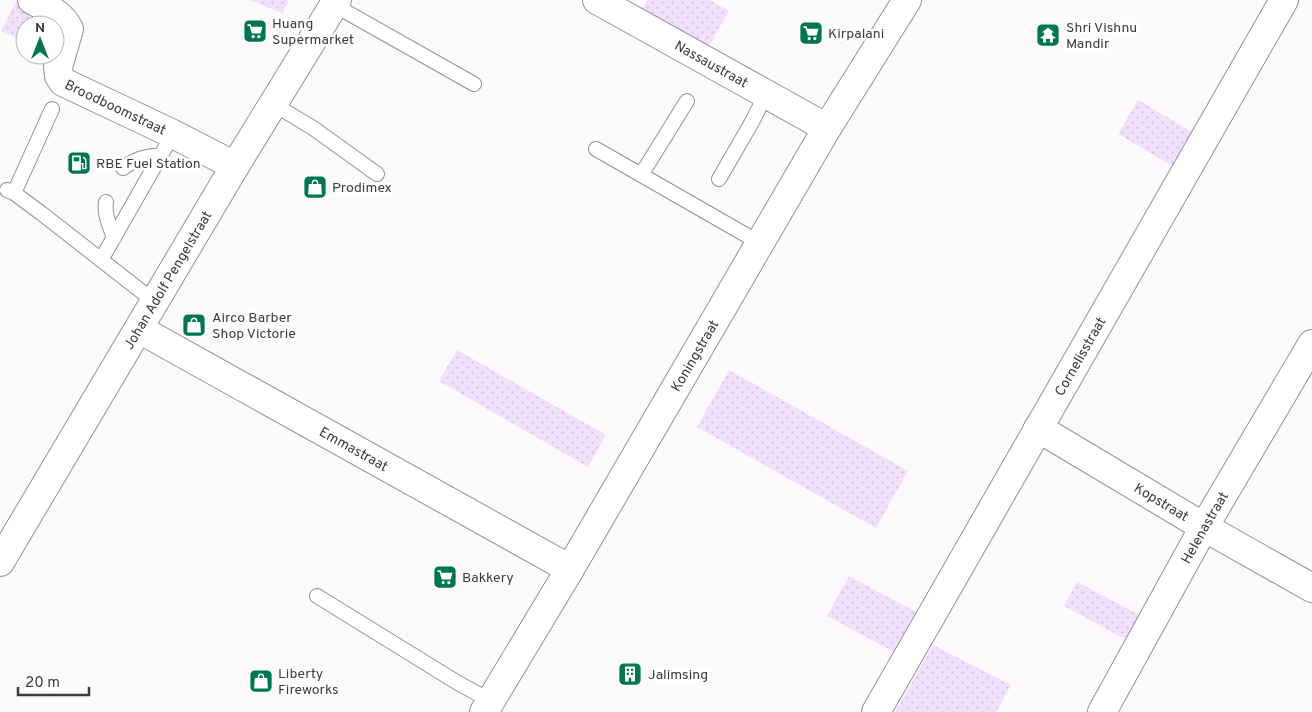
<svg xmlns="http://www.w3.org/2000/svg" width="1312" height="712" viewBox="0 0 1312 712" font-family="Overpass,sans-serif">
<defs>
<pattern id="grass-dots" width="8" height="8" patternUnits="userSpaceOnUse" patternTransform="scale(1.25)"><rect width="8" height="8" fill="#f2e1fc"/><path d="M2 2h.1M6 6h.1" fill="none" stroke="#d0c2d9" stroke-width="1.8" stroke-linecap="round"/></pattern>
</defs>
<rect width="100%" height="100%" fill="#fcfafd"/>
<!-- grass -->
<path fill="url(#grass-dots)" d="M17,0H23L55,25H25V41L1,31Z
M250,0H289L282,13Z
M647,0H710L729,11L706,51L639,14Z
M1138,100L1194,133L1174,167L1118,134Z
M457,350L606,435L588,467L439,381Z
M729,370L908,471L876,528L697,427Z
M849,576L929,619L907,659L827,616Z
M1077,582L1147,619L1134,644L1064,606Z
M933,645L1011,685L996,712H895Z"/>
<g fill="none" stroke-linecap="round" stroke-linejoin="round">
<!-- service casing -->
<g stroke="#978e9c" stroke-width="16">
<path id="service" d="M334,5L474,84
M273,104L313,128L377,174
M596,149L760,243
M123,168C137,158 145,157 161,155
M641,175L687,101
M719,179L752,122L766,94
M7,190L14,193L41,213L155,302
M14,193L52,109
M106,202C104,215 110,226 114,238
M101,260L173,134
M317,596L458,683L491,701"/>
</g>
<!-- minor casing -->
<g stroke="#978e9c" stroke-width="30">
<g id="minor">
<path id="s1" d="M32,0C47,8 61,13 69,29L58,67L59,76L63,82L173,134L235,166"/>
<path id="s2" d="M597,0L827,128"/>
<path id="s3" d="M139,329L570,569"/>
<path id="s4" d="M1038,428L1204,527L1312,588"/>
<path id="s5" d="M484,712L570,569L827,128L907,0"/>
<path id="s6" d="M876,712L1284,0"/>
<path id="s7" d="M1102,712L1204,527L1312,344"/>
</g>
</g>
<!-- secondary casing -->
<g stroke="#978e9c" stroke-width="30">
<g id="secondary">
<path id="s8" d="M0,562L235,166L337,0"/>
</g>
</g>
<!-- service -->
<use href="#service" stroke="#fff" stroke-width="14"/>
<!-- minor -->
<use href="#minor" stroke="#fff" stroke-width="28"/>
<!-- secondary -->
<use href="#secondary" stroke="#fff" stroke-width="28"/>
</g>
<!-- icons -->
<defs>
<g id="supermarket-square" transform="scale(1.25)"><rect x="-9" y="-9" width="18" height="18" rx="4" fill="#007551" stroke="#fff"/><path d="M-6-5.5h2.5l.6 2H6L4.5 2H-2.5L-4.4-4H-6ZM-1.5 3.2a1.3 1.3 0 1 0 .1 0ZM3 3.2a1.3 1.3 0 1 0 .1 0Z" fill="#fff"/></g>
<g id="temple-square" transform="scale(1.25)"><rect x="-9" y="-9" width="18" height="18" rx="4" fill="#007551" stroke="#fff"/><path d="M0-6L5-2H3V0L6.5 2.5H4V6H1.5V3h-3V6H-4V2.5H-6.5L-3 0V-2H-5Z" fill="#fff"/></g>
<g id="fuel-square" transform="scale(1.25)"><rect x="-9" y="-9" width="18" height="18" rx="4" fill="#007551" stroke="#fff"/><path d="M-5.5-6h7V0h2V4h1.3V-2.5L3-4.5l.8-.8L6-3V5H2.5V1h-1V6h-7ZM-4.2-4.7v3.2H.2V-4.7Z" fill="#fff"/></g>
<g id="shop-square" transform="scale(1.25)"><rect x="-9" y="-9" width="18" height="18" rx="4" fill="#007551" stroke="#fff"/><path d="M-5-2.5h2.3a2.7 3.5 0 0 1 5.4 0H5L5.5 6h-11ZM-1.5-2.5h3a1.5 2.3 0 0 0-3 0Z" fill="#fff"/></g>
<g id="building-square" transform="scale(1.25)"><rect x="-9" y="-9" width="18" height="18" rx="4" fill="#007551" stroke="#fff"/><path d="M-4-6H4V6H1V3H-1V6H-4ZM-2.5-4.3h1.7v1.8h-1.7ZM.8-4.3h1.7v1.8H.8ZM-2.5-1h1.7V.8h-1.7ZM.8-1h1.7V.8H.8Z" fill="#fff"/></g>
</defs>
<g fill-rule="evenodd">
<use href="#supermarket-square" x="255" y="31"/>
<use href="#supermarket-square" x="811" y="33"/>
<use href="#temple-square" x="1048" y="35"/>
<use href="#fuel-square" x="79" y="163"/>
<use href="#shop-square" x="315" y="187"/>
<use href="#shop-square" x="194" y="325"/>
<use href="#supermarket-square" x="445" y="577"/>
<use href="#building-square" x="630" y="674"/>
<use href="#shop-square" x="261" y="681"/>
</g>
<g text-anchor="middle" stroke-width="5" stroke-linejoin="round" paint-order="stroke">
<!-- poi labels -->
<g font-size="14" fill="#3d3a40" stroke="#fff" text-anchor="start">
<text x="272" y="28">Huang<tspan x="272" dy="16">Supermarket</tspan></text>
<text x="1066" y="32">Shri Vishnu<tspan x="1066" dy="16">Mandir</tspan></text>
<text x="828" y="38">Kirpalani</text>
<text x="96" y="168">RBE Fuel Station</text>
<text x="332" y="192">Prodimex</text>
<text x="212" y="322">Airco Barber<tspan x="212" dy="16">Shop Victorie</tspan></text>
<text x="462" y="582">Bakkery</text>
<text x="278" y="678">Liberty<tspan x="278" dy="16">Fireworks</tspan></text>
<text x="648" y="679">Jalimsing</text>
</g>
<!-- street labels -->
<g font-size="14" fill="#3d3a40" stroke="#fff">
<text dy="5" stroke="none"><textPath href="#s2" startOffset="131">Nassaustraat</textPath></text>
<text dy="5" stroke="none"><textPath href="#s1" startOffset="162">Broodboomstraat</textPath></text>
<text dy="5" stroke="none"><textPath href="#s8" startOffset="328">Johan Adolf Pengelstraat</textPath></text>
<text dy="5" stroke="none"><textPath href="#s5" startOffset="414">Koningstraat</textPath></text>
<text dy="5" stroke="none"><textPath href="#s6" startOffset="410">Cornelisstraat</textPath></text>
<text dy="5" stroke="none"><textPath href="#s3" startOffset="246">Emmastraat</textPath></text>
<text dy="5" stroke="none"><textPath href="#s4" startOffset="144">Kopstraat</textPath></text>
<text dy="5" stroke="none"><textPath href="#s7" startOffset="211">Helenastraat</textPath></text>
</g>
</g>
<!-- north arrow -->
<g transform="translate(40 40)"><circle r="24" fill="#ffffff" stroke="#b1b0b3"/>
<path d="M0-4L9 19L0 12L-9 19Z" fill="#007551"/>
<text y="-8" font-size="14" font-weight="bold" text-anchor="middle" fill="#3d3a40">N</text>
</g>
<!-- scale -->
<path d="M18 687v8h71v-8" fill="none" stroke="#3d3a40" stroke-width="2.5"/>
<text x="25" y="687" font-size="15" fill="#3d3a40" stroke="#ffffff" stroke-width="4" paint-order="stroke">20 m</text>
</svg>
